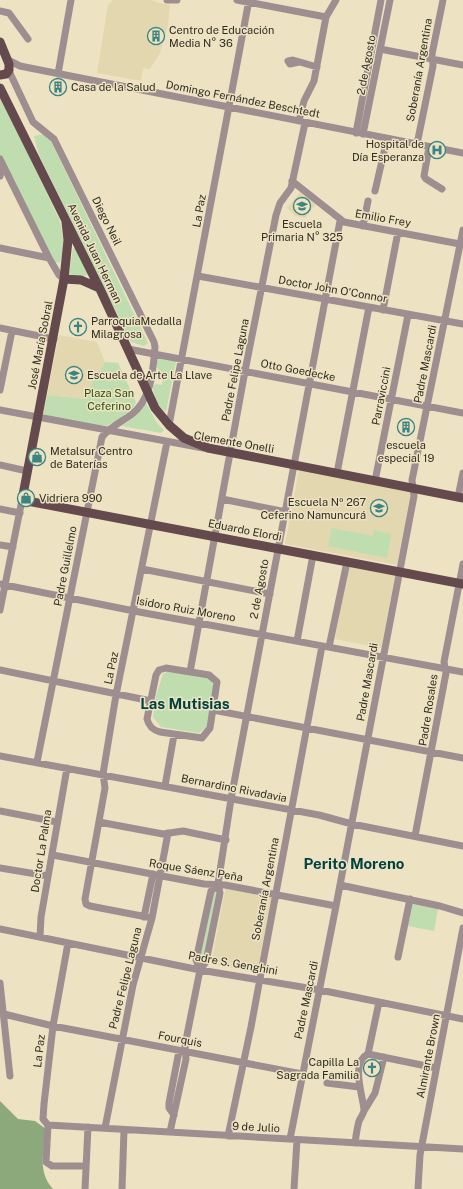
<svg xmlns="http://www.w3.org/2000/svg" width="463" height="1189" viewBox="0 0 463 1189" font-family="'Public Sans',sans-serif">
<rect width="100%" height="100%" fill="#ede3c3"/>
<!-- built -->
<path fill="#e3d7b0" d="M113,0H151L159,3L170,5L168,25L160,53L150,69L143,68L141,81L97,73L108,5Z
M302,190L317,203L305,218L295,216L287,208Z
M59,335L97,342L105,362L89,388L85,399L47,395Z
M299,469L411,491L397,565L285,544Z
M349,566L395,575L381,648L335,639Z
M226,886L274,895L259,973L211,964Z"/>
<!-- green -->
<path fill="#bfddaf" d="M0,96L59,219C64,233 64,248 60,263L54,262L0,154Z
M44,134L50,139L148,343L144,346L131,342L39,155L34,136Z
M73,248H76L88,274L85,276L69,275Z
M158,358L176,361L166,412C159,408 152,394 153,386L156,384L162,385L163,377L156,365Z
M105,362L118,363L136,402L132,410L125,417L106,426L43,416L47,395L85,399L89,388Z
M146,403L157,423L164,430L161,433L122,426L133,418Z
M332,528L373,536L374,530L391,534L387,558L328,546Z
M169,671L207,677L215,687L208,726L199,733L161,727L153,717L156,696L163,674Z
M214,888L218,890L202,965L199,962Z
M412,904L438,909L434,931L408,926Z"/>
<!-- forest -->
<path fill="#8ca97c" d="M0,1101L18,1119L35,1121L46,1129C44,1151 37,1171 53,1189H0Z"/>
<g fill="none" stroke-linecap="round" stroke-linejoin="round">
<!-- minor -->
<path stroke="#9e8e90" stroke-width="7" d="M167,0H177
M237,0L326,17
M0,11L9,13L28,39
M380,49L463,65
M8,60L20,66L45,71L463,153
M299,62L290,64L288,61L293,60L317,67
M9,71L33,122L54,139L154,342L155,347C153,370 152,399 131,415C121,422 110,427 102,437L37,762
M58,74L71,0
M299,121L304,101L314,81L326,17L336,0
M356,133L381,0
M363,134L390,0
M417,144L433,66L432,54L443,0
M429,147L424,176L426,179L442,189
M0,159L49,258L59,275L64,279
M0,176L2,165
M292,181L344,222L460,244
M375,191L387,139
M363,226L368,201
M0,248L49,258
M198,276L463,324
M383,310L398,232
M0,328L54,339
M128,349L463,413
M0,390L12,331
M0,410L203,448
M169,425L249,0
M0,465L27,471
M337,473L369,307
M375,481L408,315
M458,497L463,473
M222,499L286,512
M0,509L20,513
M0,545L13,547
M142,569L270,594
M0,584L134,611L463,672
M0,610L22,500
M297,641L313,555
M329,647L347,562
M166,668L209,675L217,682L210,728L202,738L160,732C153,730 149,727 147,719L156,675L159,670Z
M0,670L151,701
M190,672L245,371L276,215L280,203L291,188L305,123
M213,710L463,758
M0,756L319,815L352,824L463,846
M165,786L174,735
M0,811L57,822
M99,822L163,834L183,831L226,840
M415,836L446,673L444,662L463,564
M53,855L204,884L225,885L336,906
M0,868L48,876
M340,885L440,906L463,913
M144,917L153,874
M152,918L90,906L86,904L85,899L105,788L103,774L116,695L167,442
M0,929L200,970L320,990L463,1019
M40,937L41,917L67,768
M68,943L53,1026L44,1104L43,1119L48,1125L46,1162L52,1166H86
M398,957L410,899
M200,970L196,960L211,891L218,884
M0,983L10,1076
M4,1014L53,1026L302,1074
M368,1054L436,1068
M327,1083L359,1087
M364,1111L375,1093L384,1057
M174,1115L169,1108V1103L179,1051
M48,1125L463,1149
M105,1128L133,985L152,918L168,833
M170,1132L186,1059L185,1045L200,970L206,962L220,893L218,884L231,799L340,221
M228,1136L251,1027L322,646
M290,1139L336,906L414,496L412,480L463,230
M355,1143C356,1136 357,1128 359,1121C361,1117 364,1113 364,1110C363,1095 350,1063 368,1054L379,1002
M85,1189L88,1127
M122,1189L124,1130
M294,1189L297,1140
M418,1189L420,1155L463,928"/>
<!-- major -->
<path stroke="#64494d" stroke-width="9" d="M0,42L9,64V70L6,74L0,75
M0,88L100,289L155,408L169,425L184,438L208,448L463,498
M66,222L68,240L64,279L22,500L463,584
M64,279L81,280L99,288"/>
</g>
<!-- icons -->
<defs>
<g id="building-ring" transform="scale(0.9)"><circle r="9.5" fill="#ede3c3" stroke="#3c8481" stroke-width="1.5"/><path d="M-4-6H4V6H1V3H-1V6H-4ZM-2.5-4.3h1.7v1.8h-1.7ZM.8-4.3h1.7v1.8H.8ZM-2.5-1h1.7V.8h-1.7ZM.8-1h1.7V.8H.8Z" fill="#3c8481"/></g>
<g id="hospital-ring" transform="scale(0.9)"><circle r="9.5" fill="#ede3c3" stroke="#3c8481" stroke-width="1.5"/><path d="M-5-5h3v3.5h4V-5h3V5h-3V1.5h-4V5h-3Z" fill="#3c8481"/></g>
<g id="school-ring" transform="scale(0.9)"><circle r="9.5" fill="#ede3c3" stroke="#3c8481" stroke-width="1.5"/><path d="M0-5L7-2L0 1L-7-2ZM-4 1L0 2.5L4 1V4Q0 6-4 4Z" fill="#3c8481"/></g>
<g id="church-ring" transform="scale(0.9)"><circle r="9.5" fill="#ede3c3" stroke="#3c8481" stroke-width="1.5"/><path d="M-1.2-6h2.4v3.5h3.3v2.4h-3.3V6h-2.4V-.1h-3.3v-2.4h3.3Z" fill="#3c8481"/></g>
<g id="shop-ring" transform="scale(0.9)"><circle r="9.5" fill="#ede3c3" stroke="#3c8481" stroke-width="1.5"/><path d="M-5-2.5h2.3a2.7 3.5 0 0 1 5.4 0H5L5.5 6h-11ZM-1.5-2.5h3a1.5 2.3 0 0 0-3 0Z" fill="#3c8481"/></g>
</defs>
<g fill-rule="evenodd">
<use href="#building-ring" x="156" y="36"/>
<use href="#building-ring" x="58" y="87"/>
<use href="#hospital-ring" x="437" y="150"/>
<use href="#school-ring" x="302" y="206"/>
<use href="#church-ring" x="78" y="327"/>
<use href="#school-ring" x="74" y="375"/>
<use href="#building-ring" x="406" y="427"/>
<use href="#shop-ring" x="37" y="457"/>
<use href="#shop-ring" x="26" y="498"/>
<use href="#school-ring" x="379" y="508"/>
<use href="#church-ring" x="372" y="1068"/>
</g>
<g text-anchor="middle" stroke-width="3" stroke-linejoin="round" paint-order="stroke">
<!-- poi labels -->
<g font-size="11" fill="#312d21" stroke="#ede3c3" text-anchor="start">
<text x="169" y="34">Centro de Educación<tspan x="169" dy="13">Media N° 36</tspan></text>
<text x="71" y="91">Casa de la Salud</text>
<text x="424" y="148" text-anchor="end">Hospital de<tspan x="424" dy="13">Día Esperanza</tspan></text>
<text x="302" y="228" text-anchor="middle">Escuela<tspan x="302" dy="13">Primaria N° 325</tspan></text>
<text x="91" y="325">ParroquiaMedalla<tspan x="91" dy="13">Milagrosa</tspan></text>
<text x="87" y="379">Escuela de Arte La Llave</text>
<text x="406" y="449" text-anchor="middle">escuela<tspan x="406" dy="13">especial 19</tspan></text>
<text x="50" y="455">Metalsur Centro<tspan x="50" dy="13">de Baterías</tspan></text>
<text x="39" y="502">Vidriera 990</text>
<text x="366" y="506" text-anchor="end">Escuela Nº 267<tspan x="366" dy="13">Ceferino Namuncurá</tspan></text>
<text x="359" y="1066" text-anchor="end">Capilla La<tspan x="359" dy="13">Sagrada Familia</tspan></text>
</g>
<!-- street labels -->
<g font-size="11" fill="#312d21" stroke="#ede3c3">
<text transform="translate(366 65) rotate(-79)" y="4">2 de Agosto</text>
<text transform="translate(419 70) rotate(-80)" y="4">Soberanía Argentina</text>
<text transform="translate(243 99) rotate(11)" y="4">Domingo Fernández Beschtedt</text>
<text transform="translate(199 211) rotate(-80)" y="4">La Paz</text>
<text transform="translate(383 218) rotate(10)" y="4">Emilio Frey</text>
<text transform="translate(107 221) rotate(64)" y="4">Diego Neil</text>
<text transform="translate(95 253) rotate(64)" y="4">Avenida Juan Herman</text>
<text transform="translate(333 289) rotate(10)" y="4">Doctor John O'Connor</text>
<text transform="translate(40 345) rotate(-79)" y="4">José María Sobral</text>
<text transform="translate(425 364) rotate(-79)" y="4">Padre Mascardi</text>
<text transform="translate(235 370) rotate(-79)" y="4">Padre Felipe Laguna</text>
<text transform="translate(298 370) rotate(11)" y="4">Otto Goedecke</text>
<text transform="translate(381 396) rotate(-79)" y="4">Parraviccini</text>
<text transform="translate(234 442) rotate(10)" y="4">Clemente Onelli</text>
<text transform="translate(245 530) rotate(11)" y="4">Eduardo Elordi</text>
<text transform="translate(65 566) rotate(-79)" y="4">Padre Guillelmo</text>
<text transform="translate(259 589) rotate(-79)" y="4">2 de Agosto</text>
<text transform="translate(186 609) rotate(10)" y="4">Isidoro Ruiz Moreno</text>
<text transform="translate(111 668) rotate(-78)" y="4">La Paz</text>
<text transform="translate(367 682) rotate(-80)" y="4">Padre Mascardi</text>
<text transform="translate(428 710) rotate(-81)" y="4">Padre Rosales</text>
<text transform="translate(234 788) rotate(11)" y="4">Bernardino Rivadavia</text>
<text transform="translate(41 851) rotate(-81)" y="4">Doctor La Palma</text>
<text transform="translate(196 870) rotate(9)" y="4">Roque Sáenz Peña</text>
<text transform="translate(265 889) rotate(-79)" y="4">Soberanía Argentina</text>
<text transform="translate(233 963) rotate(10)" y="4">Padre S. Genghini</text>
<text transform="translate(125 978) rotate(-76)" y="4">Padre Felipe Laguna</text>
<text transform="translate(306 1000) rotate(-78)" y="4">Padre Mascardi</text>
<text transform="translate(180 1039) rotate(11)" y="4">Fourquis</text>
<text transform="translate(39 1051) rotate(-83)" y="4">La Paz</text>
<text transform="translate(428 1056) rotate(-79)" y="4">Almirante Brown</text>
<text transform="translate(256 1127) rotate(3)" y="4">9 de Julio</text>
</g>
<!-- park labels -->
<g font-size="11" fill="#2b500d" stroke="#ede3c3">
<text x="109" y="397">Plaza San<tspan x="109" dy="13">Ceferino</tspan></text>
</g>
<!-- district labels -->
<g font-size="15" font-weight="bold" fill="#004240" stroke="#ede3c3">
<text x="185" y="709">Las Mutisias</text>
<text x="354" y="869">Perito Moreno</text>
</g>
</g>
</svg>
